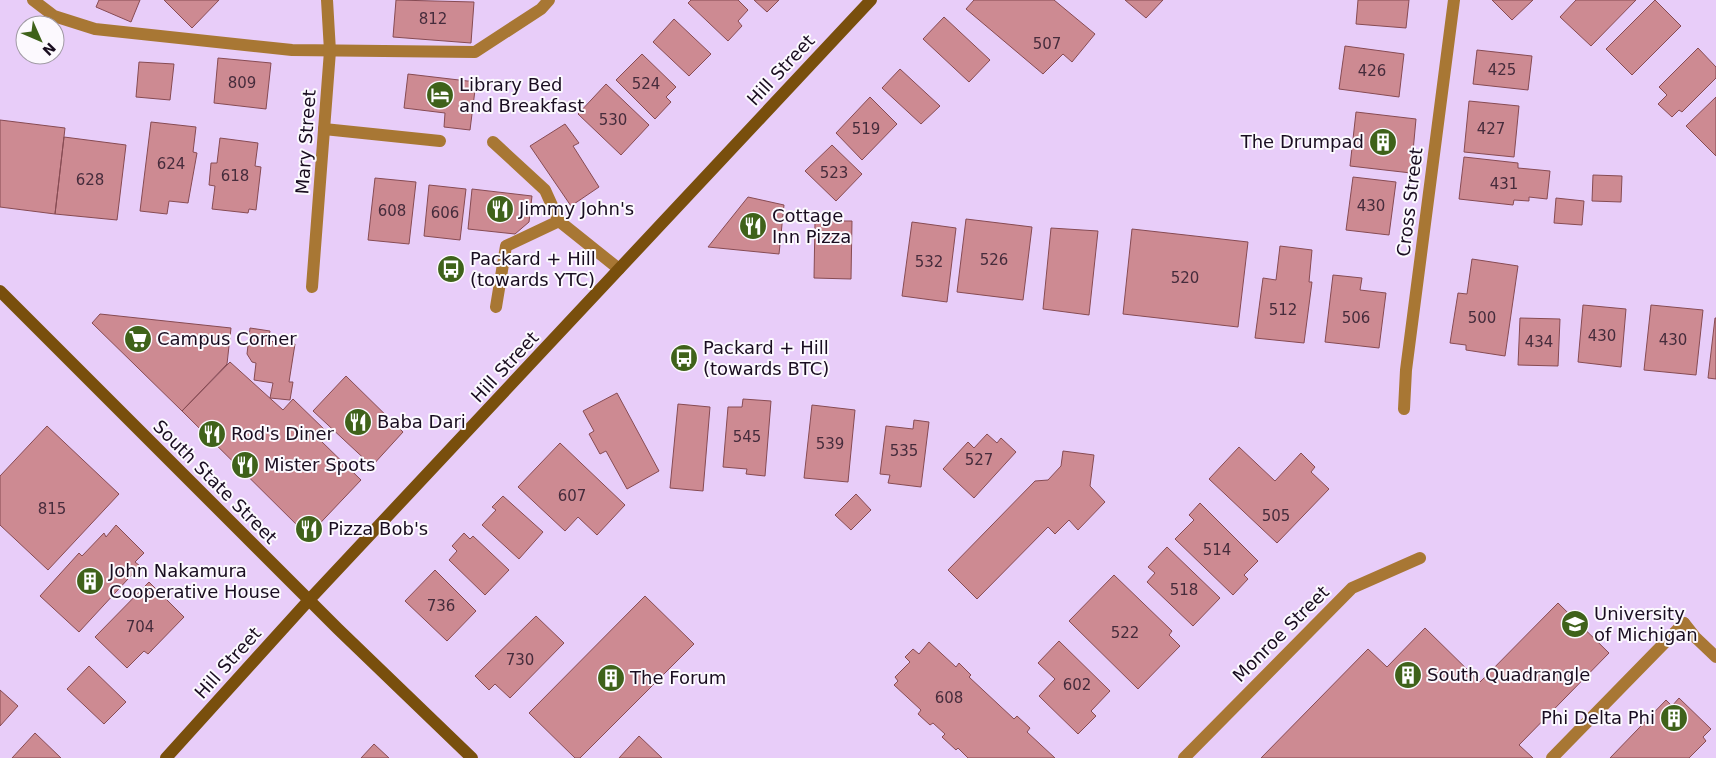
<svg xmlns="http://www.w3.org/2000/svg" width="1716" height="758" viewBox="0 0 1716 758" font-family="'DejaVu Sans',sans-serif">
<rect width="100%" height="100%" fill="#e8cdf9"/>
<!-- building -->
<path fill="#cd8a92" stroke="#874b53" d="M99,0H140L131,22L96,7Z
M164,0H219L192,28Z
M396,0L474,2L471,43L393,37Z
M691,0H738L748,10L738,21L742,26L728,41L688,3Z
M754,0H779L767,12Z
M974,0H1054L1095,34L1072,62L1063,54L1043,74L966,9Z
M1125,0H1163L1146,18Z
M1358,0H1409L1406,28L1356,24Z
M1492,0H1533L1512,20Z
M1576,0H1636L1591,46L1560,17Z
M1655,0L1681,26L1632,75L1606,49Z
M944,17L990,60L969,82L923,39Z
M674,19L711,54L689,76L653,42Z
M1345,46L1404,54L1399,97L1339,89Z
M1698,48L1716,67V78L1682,112L1679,110L1672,117L1658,104L1667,95L1659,87Z
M1477,50L1532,56L1528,90L1473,84Z
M642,54L676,87L666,97L671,102L655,119L616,80Z
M218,58L271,63L266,109L214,103Z
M139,62L174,64L170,100L136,97Z
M900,69L940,106L921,124L882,88Z
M408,74L476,82L470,130L444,127L445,113L404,108Z
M606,84L649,125L621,155L578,114Z
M870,97L897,124L862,160L836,133Z
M1716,97V156L1686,126Z
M1469,101L1519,106L1514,157L1464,152Z
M1356,112L1416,119L1411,173L1350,166Z
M0,120L65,128L55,214L0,207Z
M151,122L196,127L193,152L197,153L188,203L169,201L167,214L140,211Z
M565,124L579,143L573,146L599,187L571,206L530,146Z
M64,137L126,145L117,220L55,214Z
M220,138L258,143L255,166L261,167L256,210L249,209L248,213L212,209L215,186L209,185L211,163H217Z
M832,145L862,174L836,201L805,171Z
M1464,157L1518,163V168L1550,171L1547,199L1529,197V201L1514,200L1513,205L1459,199Z
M1593,175L1622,176L1621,202L1592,201Z
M1353,177L1396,182L1389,235L1346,230Z
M375,178L416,182L409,244L368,240Z
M429,185L466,189L460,240L424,236Z
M472,189L532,196L529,222L515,234L468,229Z
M748,197L784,205L779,254L708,247Z
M1556,198L1584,201L1582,225L1554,223Z
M966,219L1032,227L1023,300L957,292Z
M815,221H852L851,279L814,278Z
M912,222L956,228L947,302L902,296Z
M1051,228L1098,231L1089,315L1043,309Z
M1132,229L1248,242L1238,327L1123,314Z
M1280,246L1312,250L1309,282H1312L1304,343L1255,338L1263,278L1276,280Z
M1472,259L1518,266L1505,356L1466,350V345L1450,343L1458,293L1467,294Z
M1333,275L1362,278L1360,290L1386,293L1379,348L1325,342Z
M1583,305L1626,309L1621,367L1578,362Z
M1651,305L1703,310L1696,375L1644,370Z
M100,314L231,328L227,364L182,411L92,323Z
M1520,318L1560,319L1558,366L1518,365Z
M1715,318H1716V379L1708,378Z
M250,328L270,331L268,341L295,344L289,382H293L290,400L270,398L273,383L254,380L256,363L252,362L247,354Z
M230,362L283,410L293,399L327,432L320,440L361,480L308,536L182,411Z
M346,376L403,432L372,466L313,411Z
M617,393L659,471L627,489L606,451L600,454L589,434L594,431L583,411Z
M743,399L771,401L765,476L746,474L747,469L723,467L728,407H742Z
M678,404L710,407L703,491L670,488Z
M812,405L855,410L848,482L804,478Z
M914,420L929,422L921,487L888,483L890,475L880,474L886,426L913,429Z
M47,426L119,494L48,570L0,525V476Z
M987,434L997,443L1001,438L1016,452L974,498L943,469L968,442L974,448Z
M560,443L625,505L597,535L578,517L565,531L518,487Z
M1239,447L1275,481L1301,453L1315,467L1311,472L1329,489L1277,543L1209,479Z
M1063,451L1094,455L1090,486L1105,502L1078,530L1069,520L1055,534L1048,527L977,599L948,570L1035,481L1048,480L1061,466Z
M856,494L871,510L851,530L835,515Z
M503,496L543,532L519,559L482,525L496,510L492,507Z
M1200,503L1258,561L1244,575L1248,579L1233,595L1175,539L1194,520L1189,515Z
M116,525L144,553L135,562L140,566L79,632L40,596L79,553L82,556L104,533L106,537Z
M464,533L470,539L473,536L509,570L485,595L449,560L457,551L452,546Z
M1167,547L1220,598L1193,626L1147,582L1155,573L1148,567Z
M435,570L476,611L447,641L405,601Z
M1114,575L1172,631L1169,635L1180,646L1138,689L1069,621Z
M149,582L184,617L148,654L144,651L127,668L95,637Z
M645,596L694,644L580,758H575L529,713Z
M1558,603L1609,653L1519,745L1533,758H1261L1368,649L1387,667L1425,628L1480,682Z
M536,616L564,643L510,698L495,684L489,690L475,676Z
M1059,641L1110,691L1091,711L1096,716L1078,734L1039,696L1055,679L1038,663Z
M929,642L956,667L959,663L971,675L969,677L1014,719L1017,716L1030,728L1027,732L1055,758H968L958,748L956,750L942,737L945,734L933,723L930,725L918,714L921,710L894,685L898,681L895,677L910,662L905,657L913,649L919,654Z
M89,666L126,702L104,724L67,689Z
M0,690L18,706L0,726Z
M1679,698L1711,729L1703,737L1706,741L1689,758H1610L1666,700L1672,706Z
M35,733L61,758H12Z
M639,736L662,758H619Z
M374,744L389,758H361Z"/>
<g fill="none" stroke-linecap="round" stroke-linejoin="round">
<!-- lane -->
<path stroke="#a87734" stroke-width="12" d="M33,0L54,16L95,29L292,50L475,52L541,9L549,0
M324,129L440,141
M493,142L545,190L559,221L619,269
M496,307L506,246L559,221
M1552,758L1684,623"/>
<!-- street -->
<path stroke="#a87734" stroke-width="12" d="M312,287L330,51L327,0
M1404,409L1406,370L1454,0
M1684,623L1695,637L1716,657
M1184,758L1352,588L1420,558"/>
<!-- secondary -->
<path stroke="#794f0d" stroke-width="12" d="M0,291L338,629L472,758
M166,758L309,600L871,0"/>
</g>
<!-- icons -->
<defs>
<g id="hotel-disc" transform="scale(1.4375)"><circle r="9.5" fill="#3f621a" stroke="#fcf9fe"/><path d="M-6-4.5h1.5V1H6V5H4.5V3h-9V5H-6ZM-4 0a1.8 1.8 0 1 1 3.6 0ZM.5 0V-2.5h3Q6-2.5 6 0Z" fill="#fff"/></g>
<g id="building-disc" transform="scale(1.4375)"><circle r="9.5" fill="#3f621a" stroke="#fcf9fe"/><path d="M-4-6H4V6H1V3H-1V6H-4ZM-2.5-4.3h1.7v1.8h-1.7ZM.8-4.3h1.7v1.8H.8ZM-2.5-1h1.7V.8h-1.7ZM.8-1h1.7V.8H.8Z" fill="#fff"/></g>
<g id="restaurant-disc" transform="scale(1.4375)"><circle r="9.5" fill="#3f621a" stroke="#fcf9fe"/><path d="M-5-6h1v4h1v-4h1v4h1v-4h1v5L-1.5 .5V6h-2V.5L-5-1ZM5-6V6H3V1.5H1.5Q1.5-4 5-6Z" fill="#fff"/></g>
<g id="bus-disc" transform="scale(1.4375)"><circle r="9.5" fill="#3f621a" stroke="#fcf9fe"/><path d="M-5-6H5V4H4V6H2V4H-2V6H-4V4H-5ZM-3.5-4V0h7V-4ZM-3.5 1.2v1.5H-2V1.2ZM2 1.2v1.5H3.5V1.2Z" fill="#fff"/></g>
<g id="supermarket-disc" transform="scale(1.4375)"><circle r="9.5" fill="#3f621a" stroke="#fcf9fe"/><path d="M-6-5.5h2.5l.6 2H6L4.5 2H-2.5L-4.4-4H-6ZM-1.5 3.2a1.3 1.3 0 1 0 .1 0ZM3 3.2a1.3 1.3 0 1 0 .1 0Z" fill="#fff"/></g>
<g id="university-disc" transform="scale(1.4375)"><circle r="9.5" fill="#3f621a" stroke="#fcf9fe"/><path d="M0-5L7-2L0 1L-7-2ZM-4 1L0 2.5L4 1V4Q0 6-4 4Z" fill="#fff"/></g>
</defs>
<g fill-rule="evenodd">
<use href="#hotel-disc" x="440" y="95"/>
<use href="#building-disc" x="1383" y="142"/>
<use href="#restaurant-disc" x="500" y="209"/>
<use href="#restaurant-disc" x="753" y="226"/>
<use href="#bus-disc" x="451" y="269"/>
<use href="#supermarket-disc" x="138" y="339"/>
<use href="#bus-disc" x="684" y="358"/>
<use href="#restaurant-disc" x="358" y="422"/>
<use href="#restaurant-disc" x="212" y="434"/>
<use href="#restaurant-disc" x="245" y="465"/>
<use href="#restaurant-disc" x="309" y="529"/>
<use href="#building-disc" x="90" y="581"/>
<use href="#university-disc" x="1575" y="624"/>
<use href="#building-disc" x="1408" y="675"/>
<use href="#building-disc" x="611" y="678"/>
<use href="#building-disc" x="1674" y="718"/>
</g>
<g text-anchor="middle" stroke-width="4" stroke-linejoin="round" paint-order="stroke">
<!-- number labels -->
<g font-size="15" fill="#462c3c">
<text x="433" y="24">812</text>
<text x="1047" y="49">507</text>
<text x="1502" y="75">425</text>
<text x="1372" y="76">426</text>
<text x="242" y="88">809</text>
<text x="646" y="89">524</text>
<text x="613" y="125">530</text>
<text x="866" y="134">519</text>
<text x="1491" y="134">427</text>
<text x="171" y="169">624</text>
<text x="834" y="178">523</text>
<text x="235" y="181">618</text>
<text x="90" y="185">628</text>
<text x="1504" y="189">431</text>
<text x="1371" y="211">430</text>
<text x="392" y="216">608</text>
<text x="445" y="218">606</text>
<text x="994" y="265">526</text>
<text x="929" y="267">532</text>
<text x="1185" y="283">520</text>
<text x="1283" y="315">512</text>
<text x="1356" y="323">506</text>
<text x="1482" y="323">500</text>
<text x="1602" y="341">430</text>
<text x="1673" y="345">430</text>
<text x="1539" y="347">434</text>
<text x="747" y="442">545</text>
<text x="830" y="449">539</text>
<text x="904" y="456">535</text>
<text x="979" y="465">527</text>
<text x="572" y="501">607</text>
<text x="52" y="514">815</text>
<text x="1276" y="521">505</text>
<text x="1217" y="555">514</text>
<text x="1184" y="595">518</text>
<text x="441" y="611">736</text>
<text x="140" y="632">704</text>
<text x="1125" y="638">522</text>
<text x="520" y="665">730</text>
<text x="1077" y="690">602</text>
<text x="949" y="703">608</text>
</g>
<!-- street labels -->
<g font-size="18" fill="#190d20" stroke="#fcf9fe">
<text transform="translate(781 70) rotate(-47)" y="6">Hill Street</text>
<text transform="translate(306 142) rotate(-86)" y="6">Mary Street</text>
<text transform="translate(1410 202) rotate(-83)" y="6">Cross Street</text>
<text transform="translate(505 367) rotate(-47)" y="6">Hill Street</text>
<text transform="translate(215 482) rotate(45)" y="6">South State Street</text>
<text transform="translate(1281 634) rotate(-45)" y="6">Monroe Street</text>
<text transform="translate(228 663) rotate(-48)" y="6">Hill Street</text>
</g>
<!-- poi labels -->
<g font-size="18" fill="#190d20" stroke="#fcf9fe" text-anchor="start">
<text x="459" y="91">Library Bed<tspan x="459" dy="21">and Breakfast</tspan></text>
<text x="1364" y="148" text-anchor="end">The Drumpad</text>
<text x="519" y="215">Jimmy John's</text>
<text x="772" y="222">Cottage<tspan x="772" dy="21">Inn Pizza</tspan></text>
<text x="470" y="265">Packard + Hill<tspan x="470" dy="21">(towards YTC)</tspan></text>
<text x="157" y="345">Campus Corner</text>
<text x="703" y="354">Packard + Hill<tspan x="703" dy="21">(towards BTC)</tspan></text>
<text x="377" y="428">Baba Dari</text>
<text x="231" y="440">Rod's Diner</text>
<text x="264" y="471">Mister Spots</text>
<text x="328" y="535">Pizza Bob's</text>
<text x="109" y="577">John Nakamura<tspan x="109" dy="21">Cooperative House</tspan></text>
<text x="1594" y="620">University<tspan x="1594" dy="21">of Michigan</tspan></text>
<text x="1427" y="681">South Quadrangle</text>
<text x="630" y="684">The Forum</text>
<text x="1655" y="724" text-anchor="end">Phi Delta Phi</text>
</g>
</g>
<!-- north arrow -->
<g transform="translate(40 40) rotate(135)"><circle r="24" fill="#fcf9fe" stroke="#a19ba5"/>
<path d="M0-4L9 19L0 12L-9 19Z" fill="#3f621a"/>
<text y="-8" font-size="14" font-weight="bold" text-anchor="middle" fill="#190d20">N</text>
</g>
</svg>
